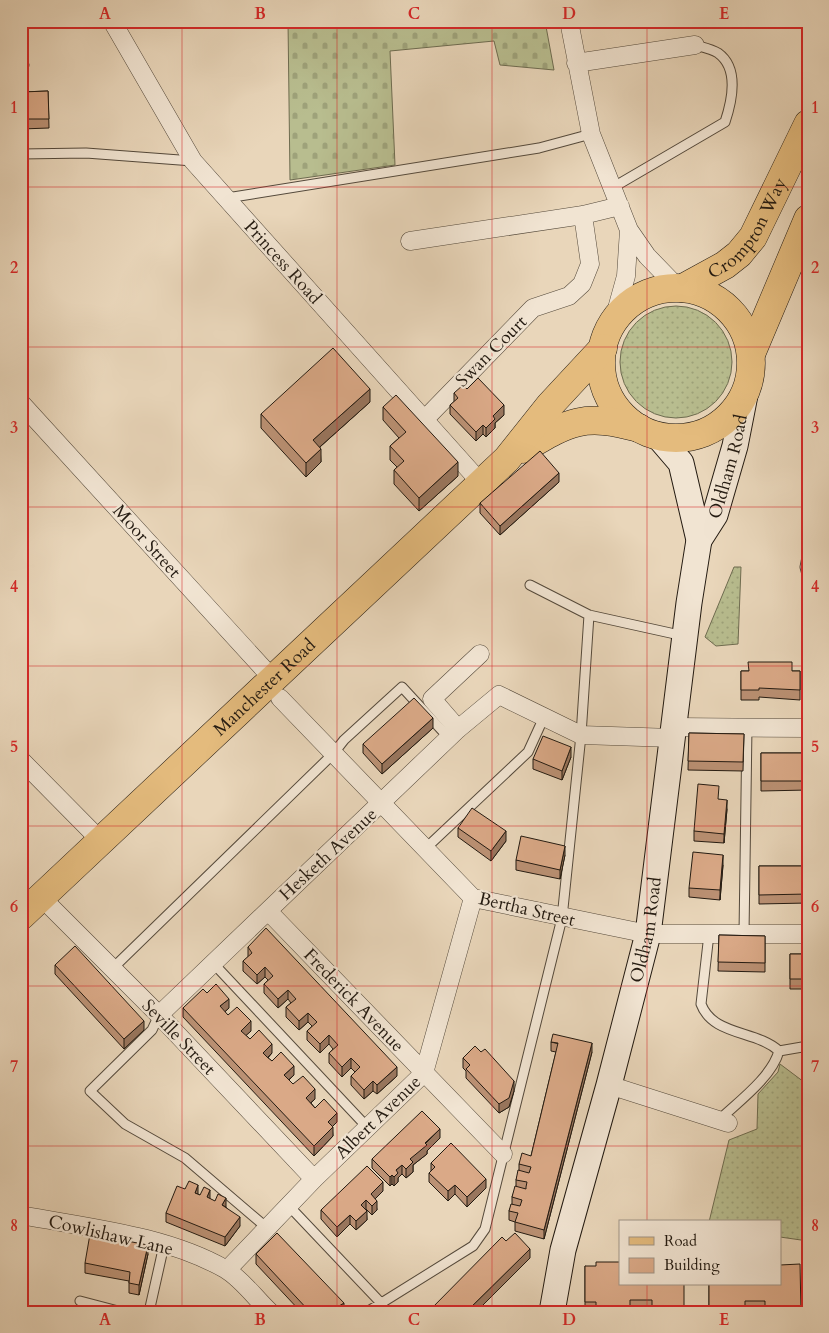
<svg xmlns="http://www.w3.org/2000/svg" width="829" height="1333" viewBox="0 0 829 1333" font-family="Cardo,serif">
<defs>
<pattern id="grass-dots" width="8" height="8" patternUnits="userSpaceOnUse" patternTransform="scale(1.25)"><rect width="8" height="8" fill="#b8bd8f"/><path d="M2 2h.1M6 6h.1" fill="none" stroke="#9ea27a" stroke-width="1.8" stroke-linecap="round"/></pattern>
<pattern id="cemetery-stones" width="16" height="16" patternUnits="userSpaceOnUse" patternTransform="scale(1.25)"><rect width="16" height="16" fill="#b8bd8f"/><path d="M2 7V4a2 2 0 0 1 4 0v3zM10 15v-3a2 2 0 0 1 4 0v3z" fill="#9ea27a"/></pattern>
</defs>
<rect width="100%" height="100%" fill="#e9d6ba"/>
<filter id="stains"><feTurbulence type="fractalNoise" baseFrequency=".004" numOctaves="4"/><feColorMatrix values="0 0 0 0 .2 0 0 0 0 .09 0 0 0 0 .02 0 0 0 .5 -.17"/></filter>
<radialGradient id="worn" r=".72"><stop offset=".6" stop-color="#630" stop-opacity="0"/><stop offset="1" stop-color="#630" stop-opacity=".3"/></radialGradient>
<!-- grass -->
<path fill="url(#grass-dots)" stroke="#6e6c50" d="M620 362a56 56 0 1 1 112 0a56 56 0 1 1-112 0Z
M734,567H741L738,644L716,646L705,637Z
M780,1064L808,1085V1241L780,1237V1222H709L729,1140L757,1129L758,1094L778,1072Z"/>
<!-- cemetery -->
<path fill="url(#cemetery-stones)" stroke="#6e6c50" d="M288,21H545L554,70L500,65L494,41L390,51L395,165L290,180Z"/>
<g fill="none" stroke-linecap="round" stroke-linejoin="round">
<!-- lane casing -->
<g stroke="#54493b" stroke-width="11">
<path id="lane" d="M21,63L24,65
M21,154L86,153L193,161
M612,188L725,122C732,101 739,68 718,53C712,49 702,47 695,45
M227,198L539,148L591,134
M808,552L805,567L808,578
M530,585L589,615L684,636
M425,849L528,752L544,717
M709,934L701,1004C713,1036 756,1030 779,1051
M744,934L747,727
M214,964L368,1128
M112,969L333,754L344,740L402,687L449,738
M159,1015L152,1030L90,1091L125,1124L185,1158L267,1228
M779,1051L808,1046
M719,1120C738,1102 772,1077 779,1051
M289,1206L381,1303
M80,1301L122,1312
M149,1312L164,1245
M367,1312L473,1246L485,1229L562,918L581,735L589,615"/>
</g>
<!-- street casing -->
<g stroke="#54493b" stroke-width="19">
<path id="street" d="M112,21L193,161L481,483
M569,21L591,134L629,230L647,256L678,288
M576,63L695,45
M410,241L583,215L620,206
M613,323L626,276L629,230
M21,403L272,678
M424,420L533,308L569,296L582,284L590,264L583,215
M280,698L473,898L648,934H808
M675,727L808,728
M458,729L432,699L480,654
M21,760L101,841
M41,897L159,1015L314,1179
M268,911L503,1154
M159,1015L458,729L499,695L581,735L673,738
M609,1085L728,1123
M21,1215C89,1228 165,1235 225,1269C242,1279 256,1299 270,1312
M227,1270L314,1179L424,1073L473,898"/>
</g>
<!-- secondary casing -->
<g stroke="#231a11" stroke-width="27">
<g id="secondary">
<path id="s1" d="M699,540L715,515L735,446L746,390"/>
<path id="s2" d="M552,1312L563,1250L609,1085L648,934L689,603L699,540L681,463L657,435"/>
</g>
</g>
<!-- primary casing -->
<g stroke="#231a11" stroke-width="29">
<g id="primary">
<path id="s3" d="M683,288L725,265L739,254L753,237L808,124"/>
<circle cx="676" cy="363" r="75"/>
<path d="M751,354L808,219"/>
<path d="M523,449C570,421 583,413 639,428"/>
<path id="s4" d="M21,916L507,459L550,405L603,348"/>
</g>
</g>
<!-- lane -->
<use href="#lane" stroke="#f1e4d2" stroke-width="9"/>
<!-- street -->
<use href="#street" stroke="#f1e4d2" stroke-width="18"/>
<!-- secondary -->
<use href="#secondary" stroke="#f1e4d2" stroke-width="25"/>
<!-- primary -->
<use href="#primary" stroke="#e4bb7d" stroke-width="28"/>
</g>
<!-- wall -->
<path fill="#bb9174" stroke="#231a11" d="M48,91L49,128L21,129V92Z
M467,389L504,415L495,423V428L486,437L483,434L476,441L450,414V405L454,402V393Z
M370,402L320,447L321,462L306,477L261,428V414Z
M383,407L458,476L419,511L394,484V470L397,467L390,460V446L399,438L383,420Z
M559,482L500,535L480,513V503Z
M741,671H800V700L759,697V700H741Z
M804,671H808V700H804Z
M433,728L382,774L363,753V744Z
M689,733L744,734L743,771L688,770Z
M761,753H808V790L761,791Z
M571,757L562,780L533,769V759Z
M719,799L727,809L724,843L694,841V831Z
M458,828L506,841L491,861L458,837Z
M565,855L560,879L516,870V860Z
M723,865L720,900L689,897V888Z
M759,866H808V903L759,904Z
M719,935L765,936V972L718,971Z
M248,947L397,1076L377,1094L373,1091L364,1099L351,1085V1076L355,1072L351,1068L342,1077L329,1063V1053L333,1049L329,1044L320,1053L307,1040V1031L312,1026L308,1022L299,1030L286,1017V1007L291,1003L288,999L278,1008L264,993V984L268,980L265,977L257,984L243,971V961L248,957Z
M790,954H808V989H790Z
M55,965L144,1030L124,1049L55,974Z
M207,993L229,1008L225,1012L228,1015L251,1031L246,1035L250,1039L272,1053L268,1058L272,1061L294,1075L289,1080L293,1084L315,1099L311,1103L315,1108L337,1122L332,1126L333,1136L314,1156L183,1017V1008Z
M551,1042L592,1052L544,1239L515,1231V1222L509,1220V1211L512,1204V1197L516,1187V1180L519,1171V1164L531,1156L556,1052L551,1051Z
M463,1058L514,1091L509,1107L499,1113L466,1078V1071L463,1068Z
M440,1138L427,1151V1154L413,1165V1172L406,1178L402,1174L398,1178V1182L394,1186L392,1184L390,1186L372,1168V1159Z
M431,1163L486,1188L467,1207L455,1194L448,1201L429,1182V1173L431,1171Z
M185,1189L210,1199L226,1207L240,1226L225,1246L166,1222V1213Z
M383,1191L375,1199L377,1210L372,1215L366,1209L367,1220L356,1230L350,1224L337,1237L321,1219V1210Z
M148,1254L139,1295L129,1293V1281L85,1273V1263Z
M256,1254L344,1312H301L256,1264Z
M585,1266L684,1312H585Z
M709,1284L801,1312H709Z"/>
<!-- shaded-wall -->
<path fill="#99765e" stroke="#231a11" d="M370,389V402L313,453V440Z
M504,405V415L495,423V428L486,437V428L493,416Z
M483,425V434L476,441V432Z
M321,449V462L306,477V463Z
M458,462V476L419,511V498Z
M559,473V482L500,535V526Z
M433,718V728L382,774V764Z
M571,747V757L562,780V771Z
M727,800V809L724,843V834Z
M506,831V841L491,861V851Z
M565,846V855L560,879V870Z
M723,855V865L720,900V890Z
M265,967V977L257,984V975Z
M288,990V999L278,1008V999Z
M229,999V1008L220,1016V1006Z
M308,1013V1022L299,1030V1021Z
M144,1021V1030L124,1049V1039Z
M251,1021V1031L241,1040V1031Z
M329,1035V1044L320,1053V1044Z
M592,1043V1052L544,1239V1230Z
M272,1044V1053L263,1062V1053Z
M351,1058V1068L342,1077V1067Z
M294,1066V1075L284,1084V1075Z
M397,1067V1076L377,1094V1085Z
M373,1081V1091L364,1099V1090Z
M514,1081V1091L509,1107L499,1113V1104Z
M315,1089V1099L306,1107V1098Z
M337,1113V1122L328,1131V1122Z
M333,1127V1136L314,1156V1146Z
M440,1129V1138L427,1151V1154L413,1165V1172L406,1178V1169L410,1159Z
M402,1165V1174L398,1178V1182L394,1186V1177L396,1170Z
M392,1175V1184L390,1186V1177Z
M486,1179V1188L467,1207V1197Z
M383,1182V1191L371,1203V1194Z
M198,1185V1194L195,1193Z
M455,1185V1194L448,1201V1191Z
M210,1190V1199L207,1197Z
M226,1198V1207L222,1205Z
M366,1200V1209L361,1215V1205Z
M377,1201V1210L372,1215V1206Z
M367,1211V1220L356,1230V1221Z
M350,1215V1224L337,1237V1227Z
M240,1217V1226L225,1246V1237Z
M148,1245V1254L139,1295V1285Z
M530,1249V1258L476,1312H466Z
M344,1303V1312H329Z"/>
<!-- building -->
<path fill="#daa987" stroke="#231a11" d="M48,91L49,119H21V92Z
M333,348L370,389L313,440L321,449L306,463L261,414Z
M478,378L504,405L493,416L495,419L486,428L483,425L476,432L450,405L458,398L454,393L463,385L467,389Z
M396,395L458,462L419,498L394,470L404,461L390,446L406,432L383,407Z
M540,451L559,473L500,526L480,503Z
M748,662H792V671H800V690L759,688V690H741V671H749Z
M804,671H808V690H804Z
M414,698L433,718L382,764L363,744Z
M689,733L744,734L743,762L688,761Z
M543,736L571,747L562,771L533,759Z
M761,753H808V781H761Z
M698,784L719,786L718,799L727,800L724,834L694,831Z
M472,808L506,831L491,851L458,828Z
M521,836L565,846L560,870L516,860Z
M693,852L723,855L720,890L689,888Z
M759,866H808V894L759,895Z
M266,928L397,1067L377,1085L373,1081L364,1090L351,1076L360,1067L351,1058L342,1067L329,1053L338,1045L329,1035L320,1044L307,1031L317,1022L308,1013L299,1021L286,1007L296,999L288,990L278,999L264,984L273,976L265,967L257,975L243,961L252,953L248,947Z
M719,935L765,936V963L718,962Z
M75,946L144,1021L124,1039L55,965Z
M790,954H808V979H790Z
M216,984L229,999L220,1006L228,1015L237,1007L251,1021L241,1031L250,1039L259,1030L272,1044L263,1053L267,1057L272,1061L281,1052L294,1066L284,1075L293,1084L303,1076L315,1089L306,1098L315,1108L324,1099L337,1113L328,1122L333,1127L314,1146L183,1008L203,989L207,993Z
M553,1034L592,1043L544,1230L515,1222L518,1213L509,1211L511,1204L520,1206L522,1200L512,1197L515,1186L526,1189V1187L527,1182L516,1180L518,1170L529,1173L531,1167L519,1164L522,1153L531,1156L558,1043L551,1042Z
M475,1046L481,1052L485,1049L514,1081L509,1098L499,1104L466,1069L470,1065L463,1058Z
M422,1111L440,1129L425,1143L427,1145L410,1159L413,1162L406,1169L402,1165L396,1170L398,1173L394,1177L392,1175L390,1177L372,1159Z
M451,1143L486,1179L467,1197L455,1185L448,1191L429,1173L435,1167L431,1163Z
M367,1166L383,1182L371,1194L377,1201L372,1206L366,1200L361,1205L367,1211L356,1221L350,1215L337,1227L321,1210Z
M189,1181L198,1185L195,1193L200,1195L204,1187L210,1190L207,1197L215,1201L218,1194L226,1198L222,1205L240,1217L225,1237L166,1213L177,1186L185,1189Z
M277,1233L344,1303L329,1312H310L256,1254Z
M515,1233L530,1249L466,1312H432L430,1310L502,1237L506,1241Z
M90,1234L148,1245L139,1285L129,1283L130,1272L85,1263Z
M596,1262H620V1284H684V1312H652V1300H630V1312H596V1302H585V1266H596Z
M800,1264L801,1312H765V1301H745V1312H709V1284H780V1265Z"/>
<!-- grid -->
<path fill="none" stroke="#d62828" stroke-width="1" stroke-opacity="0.55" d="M182,21V1312M337,21V1312M492,21V1312M647,21V1222M21,187H808M21,347H808M21,507H808M21,666H808M21,826H808M21,986H808M21,1146H808M647,1284V1312"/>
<g text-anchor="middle" stroke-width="4.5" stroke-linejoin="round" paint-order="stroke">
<!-- street labels -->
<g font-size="18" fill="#231a11" stroke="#f1e4d2">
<text dy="6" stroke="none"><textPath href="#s3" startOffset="91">Crompton Way</textPath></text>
<text transform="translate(283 262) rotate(48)" y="6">Princess Road</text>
<text transform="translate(491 351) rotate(-45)" y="6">Swan Court</text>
<text dy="6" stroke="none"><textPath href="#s1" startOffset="80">Oldham Road</textPath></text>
<text transform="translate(147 541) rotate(48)" y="6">Moor Street</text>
<text dy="6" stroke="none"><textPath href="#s4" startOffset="334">Manchester Road</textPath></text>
<text transform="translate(328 854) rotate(-43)" y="6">Hesketh Avenue</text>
<text transform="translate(527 909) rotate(13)" y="6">Bertha Street</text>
<text dy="6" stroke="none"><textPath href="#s2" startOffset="394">Oldham Road</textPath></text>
<text transform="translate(354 1000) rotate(46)" y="6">Frederick Avenue</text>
<text transform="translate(179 1037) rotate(46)" y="6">Seville Street</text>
<text transform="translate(378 1117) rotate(-44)" y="6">Albert Avenue</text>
<text transform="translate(111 1235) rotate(13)" y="6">Cowlishaw Lane</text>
</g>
</g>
<!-- margin -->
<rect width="829" height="1333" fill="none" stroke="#e9d6ba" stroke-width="55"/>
<!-- legend -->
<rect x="619" y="1220" width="162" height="65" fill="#f1e4d2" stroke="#9f9385"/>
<rect x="629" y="1237" width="25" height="8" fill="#e4bb7d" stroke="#9f9385"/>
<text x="664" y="1246" font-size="15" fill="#231a11">Road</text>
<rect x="629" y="1258" width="25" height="15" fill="#daa987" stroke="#9f9385"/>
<text x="664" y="1270" font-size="15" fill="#231a11">Building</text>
<rect x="28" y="28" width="774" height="1278" fill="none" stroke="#d62828" stroke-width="2"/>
<g font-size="16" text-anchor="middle" font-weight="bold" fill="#d62828">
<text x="105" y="19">A</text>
<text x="260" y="19">B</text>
<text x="414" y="19">C</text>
<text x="569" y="19">D</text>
<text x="724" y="19">E</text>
<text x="14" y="113">1</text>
<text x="815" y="113">1</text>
<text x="14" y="273">2</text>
<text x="815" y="273">2</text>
<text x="14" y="433">3</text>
<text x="815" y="433">3</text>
<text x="14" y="592">4</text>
<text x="815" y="592">4</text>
<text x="14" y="752">5</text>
<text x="815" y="752">5</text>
<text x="14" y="912">6</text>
<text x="815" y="912">6</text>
<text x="14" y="1072">7</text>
<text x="815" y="1072">7</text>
<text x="14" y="1231">8</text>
<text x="815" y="1231">8</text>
<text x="105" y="1325">A</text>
<text x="260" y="1325">B</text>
<text x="414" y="1325">C</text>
<text x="569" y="1325">D</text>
<text x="724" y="1325">E</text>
</g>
<rect width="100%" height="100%" filter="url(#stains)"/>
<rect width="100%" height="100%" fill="url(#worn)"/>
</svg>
